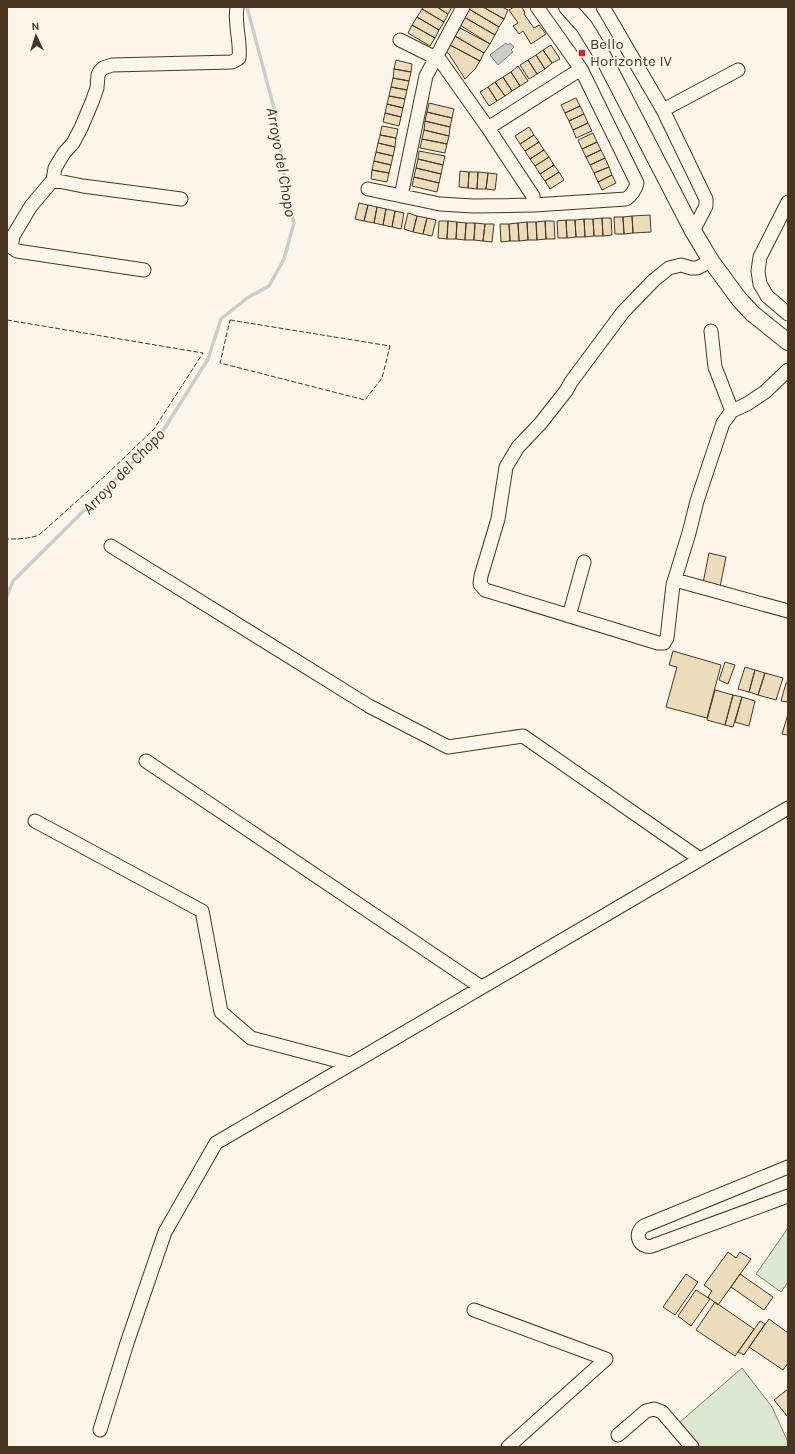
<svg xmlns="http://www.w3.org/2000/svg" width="795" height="1454" viewBox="0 0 795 1454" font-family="Karla,sans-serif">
<rect width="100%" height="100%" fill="#fbf6e9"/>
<!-- green -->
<path fill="#dce7d0" stroke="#887966" d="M788,1228V1282L781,1292L756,1274Z
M742,1368L772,1407L788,1442V1447H700L680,1422Z"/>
<!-- water -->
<path fill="#c9cecd" stroke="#887966" d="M506,43L508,45L510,43L514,47L511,50L513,52L498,65L490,55Z"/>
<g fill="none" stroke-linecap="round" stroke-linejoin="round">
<!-- stream -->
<path stroke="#c9cecd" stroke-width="3.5" d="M7,596L13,581L161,434L208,359L221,319L247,298L269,286L284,259L294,223L286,188L275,112L247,7"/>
</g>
<!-- building -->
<path fill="#ecdcbc" stroke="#4a3520" d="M423,7H437L448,14L444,22L422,9Z
M437,7H452L448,14Z
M470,7H483L504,19L499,27L469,9Z
M483,7H502L508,10L504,19Z
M514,7H522L525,13L524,14L534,28L539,25L546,34L531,44L523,31L519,34L513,26L518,23L509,10Z
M422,9L444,22L439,30L417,17Z
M469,9L499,27L495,35L464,17Z
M417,17L439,30L435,38L412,25Z
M464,17L495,35L490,44L460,25Z
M412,25L435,38L430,46L408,33Z
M460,28L490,44L484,53L455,36Z
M455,36L484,53L480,61L450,45Z
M450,45L480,61L475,69L465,79L449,54L446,52Z
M551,45L560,59L552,63L543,50Z
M543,50L552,63L545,69L536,55Z
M536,55L545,69L537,74L528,60Z
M396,60L412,64L411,72L394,69Z
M528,60L537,74L529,79L520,65Z
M518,66L528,81L520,86L511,72Z
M394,69L411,72L409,81L393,78Z
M511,72L520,86L512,91L503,77Z
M503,77L512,91L505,96L495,82Z
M393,78L409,81L407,90L391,87Z
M495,82L505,96L497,101L488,87Z
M391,87L407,90L405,99L389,96Z
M488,87L497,101L489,106L480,92Z
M389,96L405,99L403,108L387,104Z
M576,98L580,106L565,113L561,105Z
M429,103L454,109L452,118L427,112Z
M387,104L403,108L401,117L385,113Z
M580,106L584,114L569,121L565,113Z
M427,112L452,118L450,127L425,121Z
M385,113L401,117L399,126L383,122Z
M584,114L588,123L573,130L569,121Z
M425,121L450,127L449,136L424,130Z
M588,123L592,131L576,138L573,130Z
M382,126L398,129L396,138L380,135Z
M529,127L534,135L520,144L515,136Z
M424,130L449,136L447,144L422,139Z
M593,133L597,142L582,149L578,140Z
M380,135L396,138L395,147L378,143Z
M534,135L539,142L525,151L520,144Z
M422,139L447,144L445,153L420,148Z
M539,142L544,150L530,159L525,151Z
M597,142L601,150L586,157L582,149Z
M378,143L395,147L393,156L376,152Z
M544,150L549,157L535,166L530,159Z
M601,150L605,158L590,165L586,157Z
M419,151L445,156L443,165L418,159Z
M376,152L393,156L391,165L374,161Z
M549,157L554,165L540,174L535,166Z
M605,158L609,167L594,173L590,165Z
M418,159L443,165L441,174L416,168Z
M374,161L391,165L389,173L372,170Z
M554,165L559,172L545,181L540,174Z
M609,167L612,175L598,182L594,173Z
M416,168L441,174L439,183L414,177Z
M372,170L389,173L387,182L371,179Z
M460,171L469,172L468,188L459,187Z
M469,172H478L477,189L468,188Z
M478,172L488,173L486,189H477Z
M559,172L564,180L550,189L545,181Z
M488,173L497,174L495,190L486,189Z
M612,175L616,183L602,190L598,182Z
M414,177L439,183L437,192L412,186Z
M359,203L368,205L364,221L355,219Z
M368,205L377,207L374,223L364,221Z
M377,207L386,209L383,225L374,223Z
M386,209L395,211L392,227L383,225Z
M395,211L404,213L401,229L392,227Z
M408,213L417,216L413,232L404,229Z
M650,215L651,232L633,233L632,216Z
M417,216L427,218L423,234L413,232Z
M632,216L633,233L624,234L623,217Z
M614,217H623L624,234H615Z
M427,218L436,220L432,236L423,234Z
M602,218H611L612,235L603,236Z
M602,218L603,236H594L593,219Z
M584,219H593L594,236L585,237Z
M584,219L585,237H576L575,220Z
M566,220H575L576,237L567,238Z
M566,220L567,238H558L557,221Z
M439,221H448L447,239L438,238Z
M448,221L457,222L456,239H447Z
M545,221H554L555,239H546Z
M545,221L546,239L537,240L536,222Z
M457,222L466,223L465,240L456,239Z
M527,222H536L537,240H528Z
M527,222L528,240L519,241L518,223Z
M466,223H475L474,240H465Z
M475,223L485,224L483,241L474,240Z
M518,223L519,241H510L509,224Z
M485,224H494L492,242L483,241Z
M500,224H509L510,241L501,242Z
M709,553L726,557L720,587L703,583Z
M673,651L721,665L707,718L666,707L677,667L669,665Z
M725,662L735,665L728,684L719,680Z
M745,667L755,670L749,692L738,689Z
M755,670L765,673L758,695L749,692Z
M765,673L783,678L776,700L758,695Z
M786,683H788V702L781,701Z
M715,690L733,695L725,725L707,720Z
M733,695L742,697L733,727L725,725Z
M742,697L755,701L749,726L735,722Z
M788,714V735L782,734Z
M728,1252L736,1258L740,1252L751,1259L718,1305L708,1297L712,1291L704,1285Z
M686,1274L698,1282L675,1315L663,1307Z
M740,1274L773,1297L764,1310L731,1287Z
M696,1290L710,1299L691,1326L678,1316Z
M715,1302L754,1329L735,1356L696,1330Z
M769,1319L788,1333V1363L783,1370L749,1347Z
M760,1321L765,1324L744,1355L738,1352Z
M788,1389V1417L774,1400Z"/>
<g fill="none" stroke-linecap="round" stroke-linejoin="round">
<!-- minor casing -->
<g stroke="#4a3520" stroke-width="15">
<path id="minor" d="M603,7L663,110L706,199V206L693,231
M400,40L440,60L488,128L533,196L534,205
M663,110L738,70
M488,128L581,69
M53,180L83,186L181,199
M368,189L440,204L473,206L534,205L626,199C632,195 635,191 637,183L581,69L537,7
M401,196L426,76L463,7
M788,202L760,257L758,271L760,284L767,296L788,314
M711,261L697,268H691L681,265L669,268L654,280L623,312L571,382L566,391L540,424L518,447L506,467L498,519L481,576L480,584L485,590L658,643H664L667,638L673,585L689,533L697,501L723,423L732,411L747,404L765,392L788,370
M144,270L17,251L11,247L13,236L31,206L53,180L55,168L64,153L73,143L81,128L92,102L97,88L98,75L100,71L103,68L112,65L232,62L239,58C241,41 234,24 237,7
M711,331L715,367L732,411
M111,546L369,706L448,747L523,736L700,859
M675,580L788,611
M569,616L584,562
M146,761L481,987
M35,821L202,911L221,1012L251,1038L350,1064
M788,1167L644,1226C633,1233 639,1249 652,1246L788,1196
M474,1310L606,1359L508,1447
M100,1430L127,1343L165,1232L216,1143L788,808
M618,1435L646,1411L654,1409L662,1412L692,1447"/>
</g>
<!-- major casing -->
<g stroke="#4a3520" stroke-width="18">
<path id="major" d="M567,7L584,26L602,55L693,231L711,261L739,299L753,314L788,342"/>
</g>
<!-- minor -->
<use href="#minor" stroke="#fbf6e9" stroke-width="13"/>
<!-- major -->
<use href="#major" stroke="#fbf6e9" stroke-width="16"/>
<!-- fence -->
<path stroke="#4a3520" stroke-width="1" stroke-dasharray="5 2" stroke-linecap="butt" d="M7,320L203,353L154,429L106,475L39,535C28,539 18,539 7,539
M230,320L390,346L382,378L365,400L220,363Z"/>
</g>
<!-- markers -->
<rect fill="#c62828" stroke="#fbf6e9" stroke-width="1.5" x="578" y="49" width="8" height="8" rx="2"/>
<g text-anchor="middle" stroke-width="3" stroke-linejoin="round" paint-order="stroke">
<!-- poi labels -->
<g font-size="15" fill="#4a3520" stroke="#fbf6e9" text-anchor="start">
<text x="590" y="49">Bello<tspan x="590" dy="17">Horizonte IV</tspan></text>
</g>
<!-- water labels -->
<g font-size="16" font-style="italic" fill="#4a3520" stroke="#fbf6e9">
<text transform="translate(282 162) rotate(80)" y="6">Arroyo del Chopo</text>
<text transform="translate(123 471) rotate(-46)" y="6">Arroyo del Chopo</text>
</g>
</g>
<!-- border -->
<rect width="795" height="1454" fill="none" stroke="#4a3520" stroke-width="16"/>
<!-- north arrow -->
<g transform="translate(36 36) rotate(356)" stroke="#fbf6e9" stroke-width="3" paint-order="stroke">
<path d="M0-3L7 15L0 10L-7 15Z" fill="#4a3520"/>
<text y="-6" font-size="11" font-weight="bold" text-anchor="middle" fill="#4a3520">N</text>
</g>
</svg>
